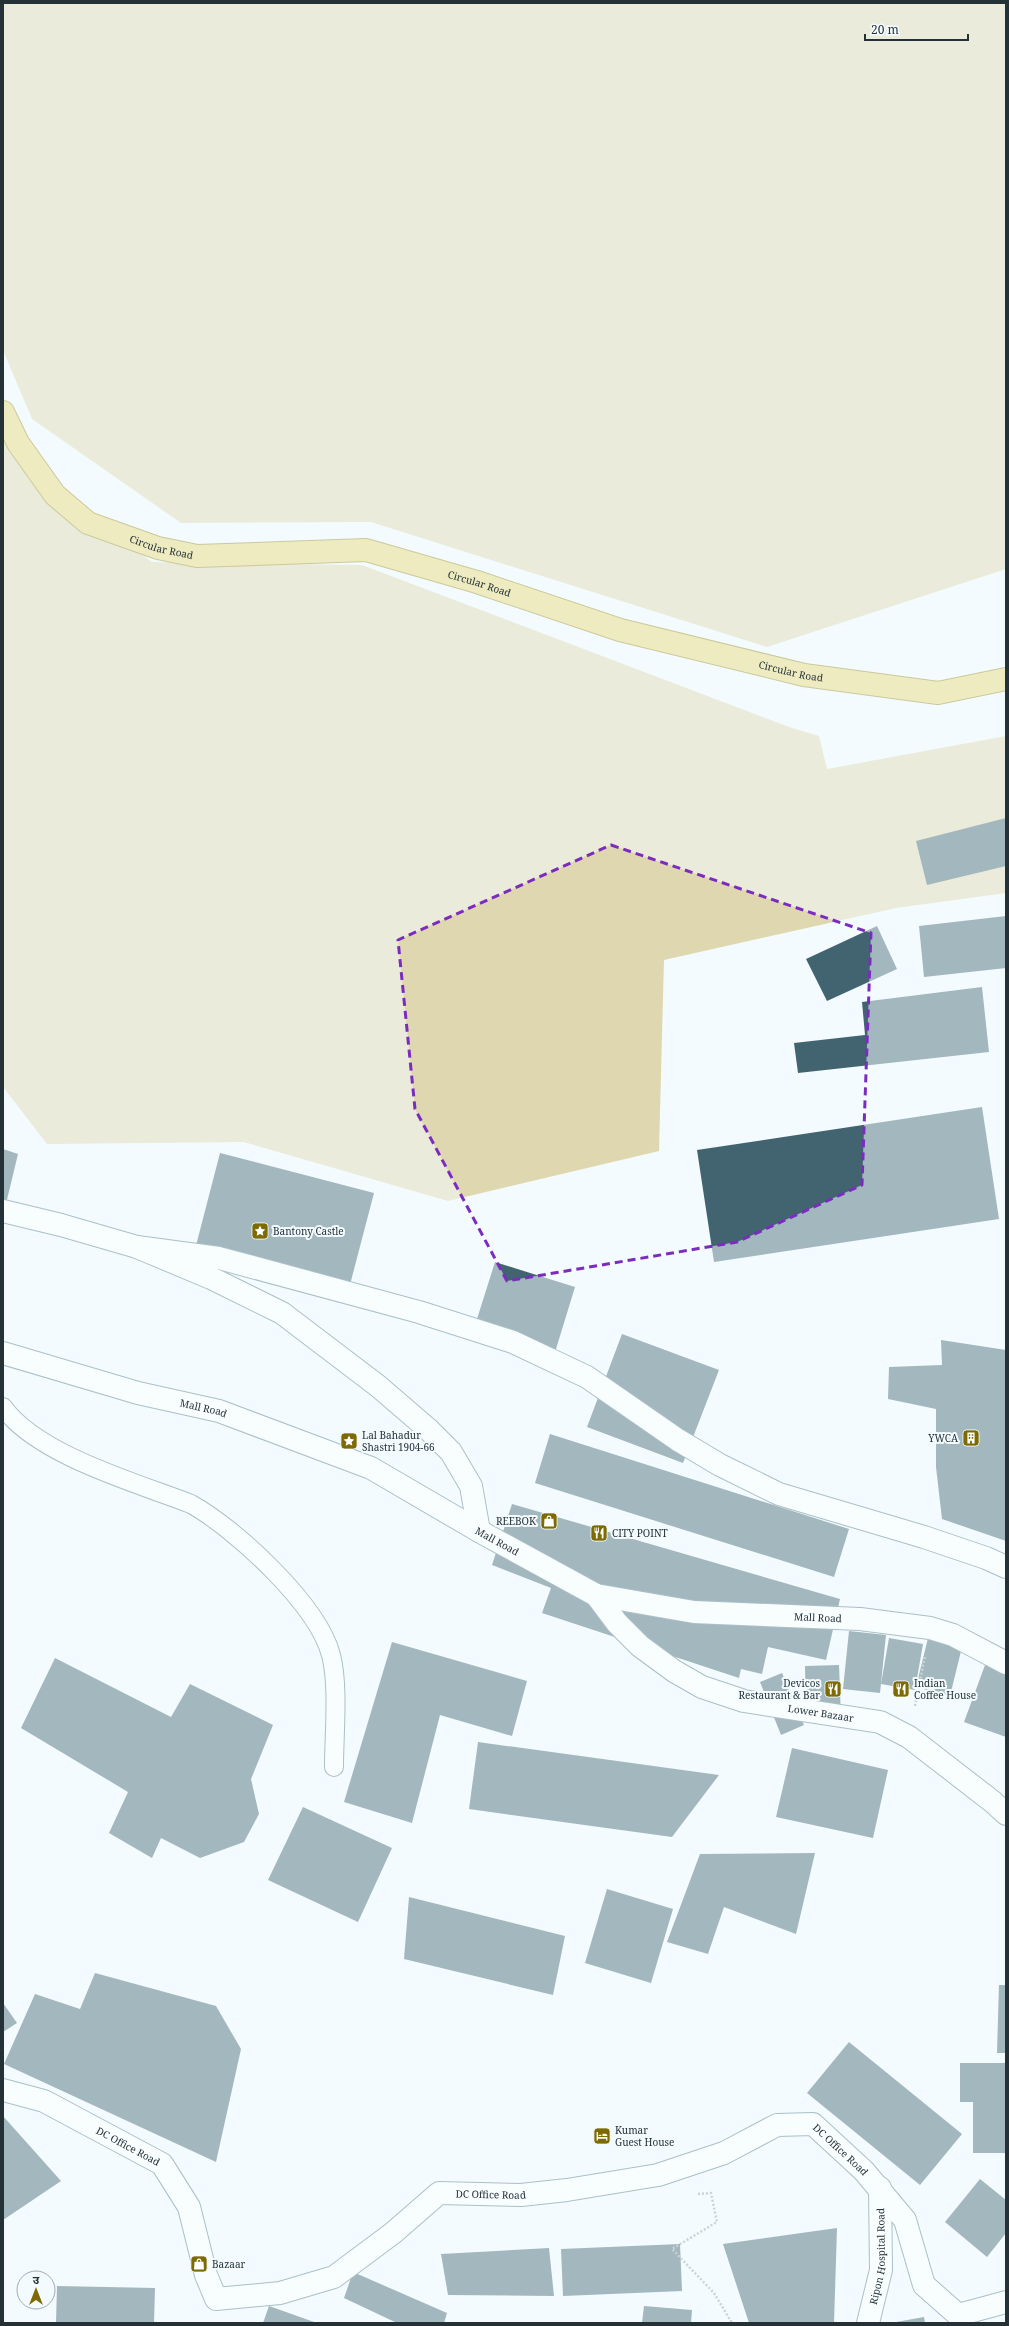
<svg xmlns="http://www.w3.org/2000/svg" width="1009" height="2326" viewBox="0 0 1009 2326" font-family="'Noto Serif','Noto Sans Devanagari',serif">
<rect width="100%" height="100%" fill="#f3fbfe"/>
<!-- green -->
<path fill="#dfd7af" d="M3,3H1006V569L767,647L371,522L181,523L32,419L3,350Z
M3,435L11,453L152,562L362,565L792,728L819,736L827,769L1006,736V893L896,908L664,960L659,1151L448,1201L244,1142L47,1144L3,1087Z"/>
<!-- building -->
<path fill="#426471" d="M1006,818V866L927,885L916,841Z
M1006,916V968L924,977L919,926Z
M877,926L897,969L827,1001L806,959Z
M982,987L989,1052L798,1073L794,1043L865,1035L862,1002Z
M982,1107L999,1219L714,1262L697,1150Z
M3,1149L18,1154L4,1212H3Z
M220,1153L374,1193L346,1300L192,1261Z
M495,1262L575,1287L552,1362L471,1338Z
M622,1334L719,1370L683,1463L587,1427Z
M941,1340L1006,1350V1541L942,1519L936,1467V1409L888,1399L889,1367L942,1365Z
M550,1434L849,1529L834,1577L535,1483Z
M512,1504L840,1599L826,1660L768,1647L762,1674L741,1669L739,1678L542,1613L551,1588L492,1565Z
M849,1631L886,1635L880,1693L843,1689Z
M929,1634L963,1643L950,1696L916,1687Z
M889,1638L923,1644L915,1690L881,1684Z
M392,1642L527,1681L512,1736L440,1715L412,1823L344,1802Z
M988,1657L1006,1664V1737L964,1722Z
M55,1658L171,1717L190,1684L273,1725L251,1779L259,1814L244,1842L200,1858L161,1838L152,1858L109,1833L128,1792L21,1728Z
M839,1665L841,1718L806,1719L805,1666Z
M782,1673L804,1725L781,1735L760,1682Z
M478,1742L719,1775L672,1837L469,1809Z
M792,1748L888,1770L873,1838L776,1817Z
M303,1807L392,1848L358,1922L268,1880Z
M815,1853L796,1934L724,1907L708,1954L667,1942L700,1854Z
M607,1889L673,1909L651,1983L585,1963Z
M409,1897L565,1936L553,1995L404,1959Z
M95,1973L216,2006L241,2049L216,2162L4,2064L35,1994L80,2009Z
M999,1985H1006V2053H997Z
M3,2003L17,2023L3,2032Z
M849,2042L962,2134L920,2185L807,2093Z
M960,2063H1006V2153H973V2102H960Z
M3,2116L61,2181L3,2220Z
M980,2179L1006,2200V2233L987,2257L945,2222Z
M837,2228L834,2323H749L723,2244Z
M680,2244L682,2291L563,2296L561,2249Z
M549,2248L554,2296L448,2295L441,2254Z
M353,2272L447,2313L444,2323H397L344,2298Z
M57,2286L155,2288L154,2323H56Z
M269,2306L317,2323H263Z
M644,2306L692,2310L691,2323H642Z
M924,2317L925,2323H896V2322Z"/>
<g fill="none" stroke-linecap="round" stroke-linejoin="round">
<!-- service casing -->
<g stroke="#557785" stroke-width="20">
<path id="service" d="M3,1407C37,1455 137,1483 191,1504C236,1529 318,1605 331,1655C339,1686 334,1734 334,1767"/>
</g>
<!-- minor casing -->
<g stroke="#557785" stroke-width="24">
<g id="minor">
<path d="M3,1211L61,1225L137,1247L211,1278L282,1313L378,1386L428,1429L451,1452L471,1486L479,1531"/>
<path d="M137,1247L219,1258L419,1312L513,1342L587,1377L678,1440L720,1465L779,1494L924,1537L986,1558L1006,1567"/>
<path id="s1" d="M3,1353L138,1393L219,1411L371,1468L479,1531L596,1595L694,1612L860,1619L930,1628L953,1635L1006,1663"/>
<path id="s2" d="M596,1595L617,1623L640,1646L674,1671L702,1687L744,1701L880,1722L909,1737L993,1802L1006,1814"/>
<path id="s3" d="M3,2090L44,2101L162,2164L189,2207L206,2275L216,2299L280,2293L334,2277L393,2233L439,2193L521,2195L567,2190L658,2175L724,2153L777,2125L813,2124L864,2171L905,2220L924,2285L958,2315L1006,2302"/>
<path id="s4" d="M868,2323L881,2270L880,2188"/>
</g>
</g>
<!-- primary casing -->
<g stroke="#9c8d25" stroke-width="24">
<g id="primary">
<path id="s5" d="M3,412L18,443L55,495L88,523L158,548L197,556L366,550L477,582L620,630L804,675L938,693L1006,679"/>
</g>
</g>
<!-- path -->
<path stroke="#99a4a8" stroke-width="2.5" stroke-dasharray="2 2" stroke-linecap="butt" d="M915,1706L925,1656
M698,2194L711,2193L717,2222L672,2249L714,2293L732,2323"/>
<!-- service -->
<use href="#service" stroke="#fff" stroke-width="18"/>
<!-- minor -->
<use href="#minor" stroke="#fff" stroke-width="22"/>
<!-- primary -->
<use href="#primary" stroke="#ead876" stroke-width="22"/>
</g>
<!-- marked area -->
<path d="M0 0H1009V2326H0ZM611,845L871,933L862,1185L737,1242L507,1281L415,1109L398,940Z" fill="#f3fbfe" fill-opacity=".55" fill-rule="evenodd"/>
<path fill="none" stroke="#7b2cbf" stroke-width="3" stroke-dasharray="8 5" stroke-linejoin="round" d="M611,845L871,933L862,1185L737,1242L507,1281L415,1109L398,940Z"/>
<!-- icons -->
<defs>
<g id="sight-square" transform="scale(0.9)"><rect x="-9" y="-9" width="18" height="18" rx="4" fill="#7d6a02" stroke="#f3fbfe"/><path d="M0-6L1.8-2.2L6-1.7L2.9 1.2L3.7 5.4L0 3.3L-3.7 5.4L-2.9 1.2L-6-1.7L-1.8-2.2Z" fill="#fff"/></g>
<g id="building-square" transform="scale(0.9)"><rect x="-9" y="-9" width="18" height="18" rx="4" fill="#7d6a02" stroke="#f3fbfe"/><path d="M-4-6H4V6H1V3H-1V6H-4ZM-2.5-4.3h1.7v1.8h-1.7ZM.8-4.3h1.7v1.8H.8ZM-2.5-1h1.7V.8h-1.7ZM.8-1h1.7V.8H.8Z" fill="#fff"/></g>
<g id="shop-square" transform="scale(0.9)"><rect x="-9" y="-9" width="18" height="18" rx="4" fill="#7d6a02" stroke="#f3fbfe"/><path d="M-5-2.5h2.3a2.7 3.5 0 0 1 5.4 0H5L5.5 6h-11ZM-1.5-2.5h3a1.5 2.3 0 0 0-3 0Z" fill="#fff"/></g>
<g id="restaurant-square" transform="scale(0.9)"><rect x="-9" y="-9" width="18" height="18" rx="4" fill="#7d6a02" stroke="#f3fbfe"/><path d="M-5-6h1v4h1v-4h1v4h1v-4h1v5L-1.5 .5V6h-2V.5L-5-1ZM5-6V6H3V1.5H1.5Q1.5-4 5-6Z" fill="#fff"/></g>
<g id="hotel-square" transform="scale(0.9)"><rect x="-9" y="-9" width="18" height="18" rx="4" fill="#7d6a02" stroke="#f3fbfe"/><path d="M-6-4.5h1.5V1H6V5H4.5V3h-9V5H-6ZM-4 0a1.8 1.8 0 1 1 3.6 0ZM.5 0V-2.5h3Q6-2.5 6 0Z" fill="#fff"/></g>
</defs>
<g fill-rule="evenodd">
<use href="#sight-square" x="260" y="1231"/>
<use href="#building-square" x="971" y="1438"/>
<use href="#sight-square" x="349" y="1441"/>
<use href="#shop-square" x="549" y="1521"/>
<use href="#restaurant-square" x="599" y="1533"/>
<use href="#restaurant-square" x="833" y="1689"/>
<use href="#restaurant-square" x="901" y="1689"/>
<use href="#hotel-square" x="602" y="2136"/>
<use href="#shop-square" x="199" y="2264"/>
</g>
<g text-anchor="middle" stroke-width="4" stroke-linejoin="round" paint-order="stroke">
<!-- street labels -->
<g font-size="10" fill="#243238" stroke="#f3fbfe">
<text dy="4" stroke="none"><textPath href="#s5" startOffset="219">Circular Road</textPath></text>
<text dy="4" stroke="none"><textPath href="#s5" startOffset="543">Circular Road</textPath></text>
<text dy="4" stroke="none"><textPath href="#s5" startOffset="867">Circular Road</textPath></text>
<text dy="4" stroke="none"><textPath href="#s1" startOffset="208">Mall Road</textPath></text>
<text dy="4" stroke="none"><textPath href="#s1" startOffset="532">Mall Road</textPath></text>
<text dy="4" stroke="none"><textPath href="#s1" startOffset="868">Mall Road</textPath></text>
<text dy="4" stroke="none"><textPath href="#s2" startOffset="264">Lower Bazaar</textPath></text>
<text dy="4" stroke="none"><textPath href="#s3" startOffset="138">DC Office Road</textPath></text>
<text dy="4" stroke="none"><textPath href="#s3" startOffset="1002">DC Office Road</textPath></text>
<text dy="4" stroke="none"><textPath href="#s3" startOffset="630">DC Office Road</textPath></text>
<text dy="4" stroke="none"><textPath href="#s4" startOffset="68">Ripon Hospital Road</textPath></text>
</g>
<!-- poi labels -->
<g font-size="10" fill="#243238" stroke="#f3fbfe" text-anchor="start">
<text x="273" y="1235">Bantony Castle</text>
<text x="362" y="1439">Lal Bahadur<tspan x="362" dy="12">Shastri 1904-66</tspan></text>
<text x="958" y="1442" text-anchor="end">YWCA</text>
<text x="536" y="1525" text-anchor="end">REEBOK</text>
<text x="612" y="1537">CITY POINT</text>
<text x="820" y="1687" text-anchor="end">Devicos<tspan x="820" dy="12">Restaurant &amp; Bar</tspan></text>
<text x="914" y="1687">Indian<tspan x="914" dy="12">Coffee House</tspan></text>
<text x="615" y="2134">Kumar<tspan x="615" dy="12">Guest House</tspan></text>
<text x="212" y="2268">Bazaar</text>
</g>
</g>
<!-- border -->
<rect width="1009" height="2326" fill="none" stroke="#243238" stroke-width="8"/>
<!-- north arrow -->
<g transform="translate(36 2290)"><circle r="19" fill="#f3fbfe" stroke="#a0abaf"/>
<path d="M0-3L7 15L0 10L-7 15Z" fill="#7d6a02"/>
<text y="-6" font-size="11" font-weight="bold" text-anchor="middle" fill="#243238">उ</text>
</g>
<!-- scale -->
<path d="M865 34v6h103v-6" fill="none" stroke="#243238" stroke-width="2"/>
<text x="871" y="34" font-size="12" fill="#243238" stroke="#f3fbfe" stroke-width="3" paint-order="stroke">20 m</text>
</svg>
